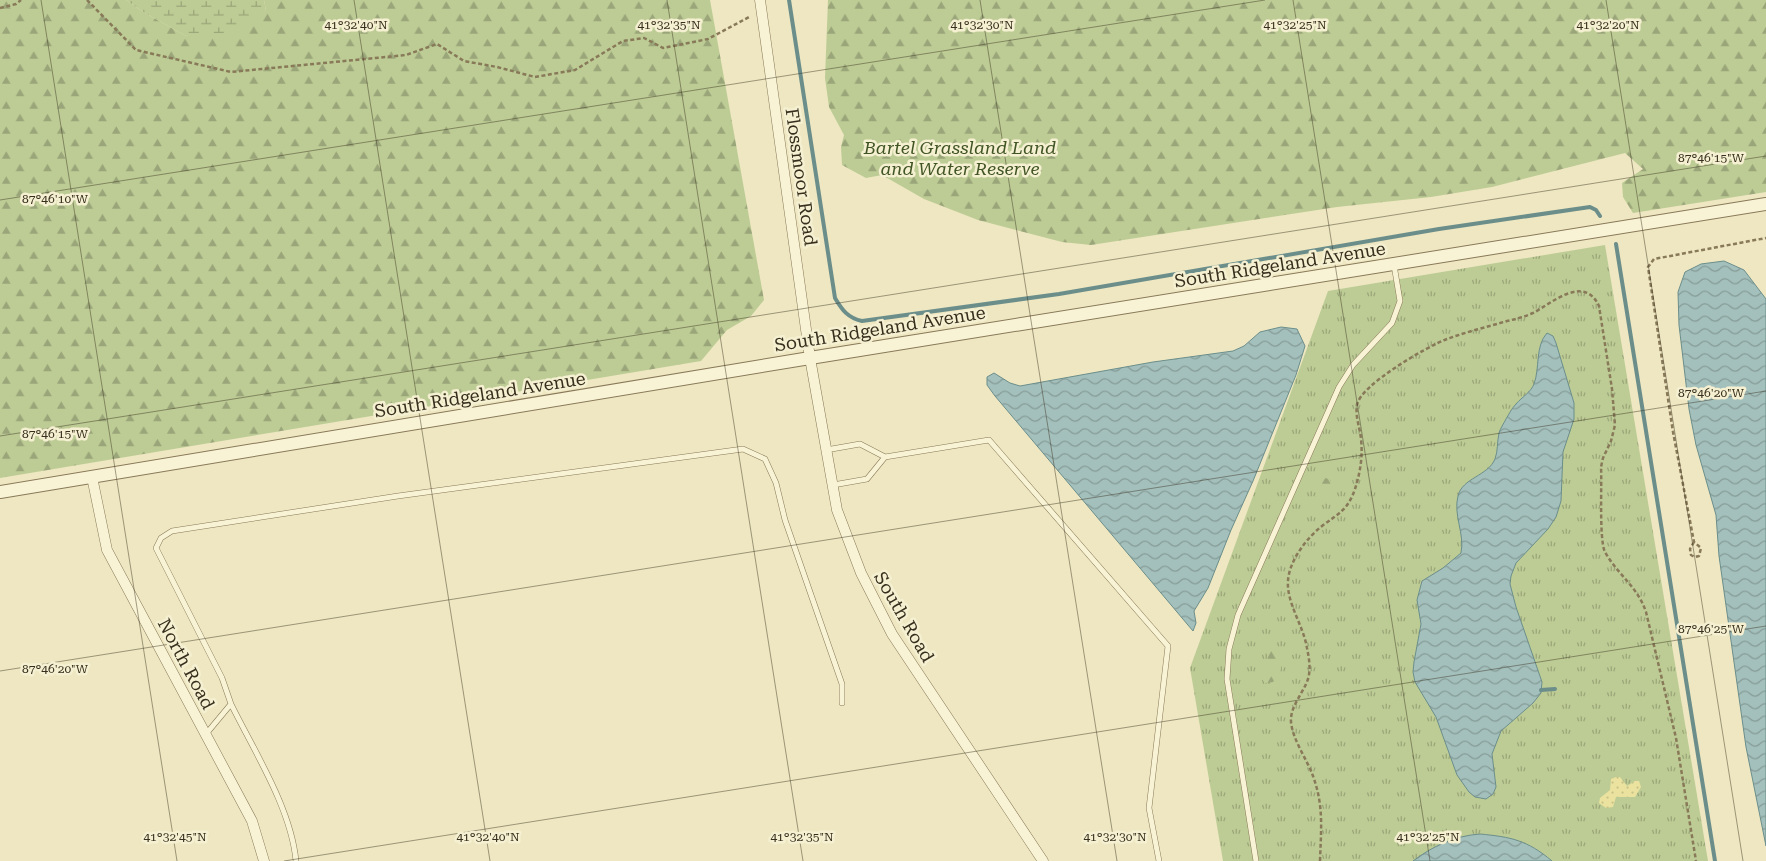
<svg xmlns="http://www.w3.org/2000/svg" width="1766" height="861" viewBox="0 0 1766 861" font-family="'Roboto Serif',serif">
<defs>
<pattern id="grass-tufts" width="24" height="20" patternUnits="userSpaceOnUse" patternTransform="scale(1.25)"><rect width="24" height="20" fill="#bdcc95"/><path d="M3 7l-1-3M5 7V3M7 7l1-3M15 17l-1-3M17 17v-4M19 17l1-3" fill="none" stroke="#9aa679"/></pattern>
<pattern id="forest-firs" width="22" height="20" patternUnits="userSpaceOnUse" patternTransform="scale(1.25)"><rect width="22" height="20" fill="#bdcc95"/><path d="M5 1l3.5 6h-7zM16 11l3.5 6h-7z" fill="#9aa679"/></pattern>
<pattern id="wetland-marsh" width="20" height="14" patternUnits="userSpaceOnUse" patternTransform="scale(1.25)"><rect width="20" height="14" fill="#bdcc95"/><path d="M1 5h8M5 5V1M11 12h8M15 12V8" fill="none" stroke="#9aa679"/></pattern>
<pattern id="sand-dots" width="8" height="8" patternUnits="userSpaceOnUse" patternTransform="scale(1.25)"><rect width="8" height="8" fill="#eae29e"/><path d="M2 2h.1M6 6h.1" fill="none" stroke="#c9c288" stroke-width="1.8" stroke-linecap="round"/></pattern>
<pattern id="water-waves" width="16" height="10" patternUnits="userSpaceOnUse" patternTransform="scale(1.25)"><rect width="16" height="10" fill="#a4c0bc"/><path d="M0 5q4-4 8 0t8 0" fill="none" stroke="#869c98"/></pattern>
</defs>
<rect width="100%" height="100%" fill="#eee7c1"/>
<!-- grass -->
<path fill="url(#grass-tufts)" d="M1605,245L1708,861H1223L1190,668L1328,291Z"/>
<!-- forest -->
<path fill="url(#forest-firs)" d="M0,0H126L145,13L186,36L266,11L264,0H710L764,300L751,316L727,330L701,361L0,478Z
M828,0H1766V192L1633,213L1623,197L1622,183L1643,169L1625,153L1492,187L1431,197L1337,207L1091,245L1062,242L978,220L924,199L882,175L866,178L842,165L841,147L844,135L829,107L825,78Z
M1326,478L1330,480L1331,486L1326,502L1320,504L1317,502L1316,497L1322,490V480Z
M1273,648L1280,649C1284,661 1282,673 1273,682L1265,683L1262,679L1269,653Z"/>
<!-- wetland -->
<path fill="url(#wetland-marsh)" d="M126,0H264L266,11L233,34L186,36L145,13Z"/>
<!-- sand -->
<path fill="url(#sand-dots)" d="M1616,777H1620L1627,786L1635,781H1639L1641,787L1635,797H1616L1613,807L1606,808L1599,803L1600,798L1610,790L1611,779Z"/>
<!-- water -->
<path fill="url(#water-waves)" stroke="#6b8e8b" d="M1724,261L1744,270L1766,299V846L1746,747L1719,556L1716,515L1696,445L1689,409L1679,325L1678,292L1685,272L1701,264Z
M1281,327L1297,329L1305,346L1296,375L1253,481L1231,530L1208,588L1194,611L1196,623L1193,631L995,396L987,385V377L994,373L1010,383L1020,386L1153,362L1233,351L1244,346L1260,332Z
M1547,333L1553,336L1556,343L1574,403V419L1563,452L1561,501L1556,517L1548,529L1516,563L1511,576L1510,584L1516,607L1542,682L1541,693L1533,703L1501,731L1492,754L1496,787L1493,794L1486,799L1475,797L1469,792L1457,775L1436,717L1415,682L1413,672L1414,662L1421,624L1417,600L1422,581L1443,568L1461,553C1465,534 1453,515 1458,496C1462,478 1488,476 1495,459C1498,451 1497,442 1499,433C1500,429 1504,423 1506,419C1509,414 1512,408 1516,404C1522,397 1531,392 1534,384C1540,368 1535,346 1547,333Z
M1480,834C1511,837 1527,840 1552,861H1413C1433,846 1454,836 1480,834Z"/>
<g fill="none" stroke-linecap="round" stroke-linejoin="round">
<!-- stream -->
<path stroke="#6b8e8b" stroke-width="4" d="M789,0L835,298C842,310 848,318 862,321L1059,294L1439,229L1590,207L1596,210L1600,216
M1616,244L1715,861
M1541,690L1555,689"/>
<!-- service casing -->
<g stroke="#887959" stroke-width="6">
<path id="service" d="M826,450L860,444L885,457L867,479L833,485
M885,457L989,440L1168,646L1149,808L1159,861
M231,704C254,751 291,808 296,861
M206,734L231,704L222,678L156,548L161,538L172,531L398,496L743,449L765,459L776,483L785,520L842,684V703
M1256,861L1227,679L1229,649L1238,615L1339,387L1353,365L1392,323L1400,301L1394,265"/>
</g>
<!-- minor casing -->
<g stroke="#887959" stroke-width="11">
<path id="minor" d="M760,0L810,358L837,510L861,573L892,634L1043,861
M92,477L107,550L252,821L264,861"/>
</g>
<!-- tertiary casing -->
<g stroke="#887959" stroke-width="14">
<path id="tertiary" d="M0,492L810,358L1766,204"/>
</g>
<!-- path -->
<path stroke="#887959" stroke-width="2.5" stroke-dasharray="4 2.5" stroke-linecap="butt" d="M87,0L136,50L231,72L406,55L437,44L464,61L497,67L535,77L575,70L623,41L644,38L663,48L708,39L751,16
M0,8L16,4L21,0
M1694,542L1690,549L1691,555L1695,557L1699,556L1701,548L1694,542L1673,432L1648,267L1654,259L1766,238
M1320,861C1321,830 1324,806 1313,776C1307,759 1293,741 1291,722C1290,706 1303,694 1308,679C1311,669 1309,658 1307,648C1303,623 1283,599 1289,574C1293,556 1308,537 1322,526C1338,514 1348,510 1355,489C1360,473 1363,457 1361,439C1360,428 1355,416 1357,405C1360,385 1428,346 1447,339C1466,332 1487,327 1507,321C1516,319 1524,317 1533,313C1552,303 1584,274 1599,306L1612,389L1615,425L1611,441L1603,458L1601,467C1602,484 1599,540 1605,552C1617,574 1638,587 1646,612L1676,738L1696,861"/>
<!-- service -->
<use href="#service" stroke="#f9f3d5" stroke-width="5"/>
<!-- minor -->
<use href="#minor" stroke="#f9f3d5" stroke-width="10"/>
<!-- tertiary -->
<use href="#tertiary" stroke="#f9f3d5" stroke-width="12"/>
</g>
<!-- ticks -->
<path fill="none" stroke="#372e1d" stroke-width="1" stroke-opacity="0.45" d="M41,0L177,861M354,0L490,861M667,0L803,861M980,0L1117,861M1293,0L1430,861M1606,0L1743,861M0,200L1265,0M0,436L1766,156M0,671L1766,391M284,861L1766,626"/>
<g text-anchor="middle" stroke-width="5" stroke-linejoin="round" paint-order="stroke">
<!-- park labels -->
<g font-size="18" font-style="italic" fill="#405424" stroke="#f5f0d1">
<text x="960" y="154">Bartel Grassland Land<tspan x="960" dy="21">and Water Reserve</tspan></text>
</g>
<!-- street labels -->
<g font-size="18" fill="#372e1d" stroke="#f5f0d1">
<text transform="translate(801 177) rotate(82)" y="6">Flossmoor Road</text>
<text transform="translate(1280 265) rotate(-9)" y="6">South Ridgeland Avenue</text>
<text transform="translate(880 329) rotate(-9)" y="6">South Ridgeland Avenue</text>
<text transform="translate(480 395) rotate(-9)" y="6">South Ridgeland Avenue</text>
<text transform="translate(904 617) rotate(60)" y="6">South Road</text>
<text transform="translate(186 664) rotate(62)" y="6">North Road</text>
</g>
</g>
<g font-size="12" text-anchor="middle" fill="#372e1d" stroke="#f5f0d1" stroke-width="5" stroke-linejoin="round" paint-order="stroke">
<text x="356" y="29">41°32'40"N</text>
<text x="669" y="29">41°32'35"N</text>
<text x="982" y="29">41°32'30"N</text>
<text x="1295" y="29">41°32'25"N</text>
<text x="1608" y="29">41°32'20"N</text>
<text x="1711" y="162">87°46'15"W</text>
<text x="55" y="203">87°46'10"W</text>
<text x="1711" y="397">87°46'20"W</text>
<text x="55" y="438">87°46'15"W</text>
<text x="1711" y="633">87°46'25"W</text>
<text x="55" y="673">87°46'20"W</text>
<text x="175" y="841">41°32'45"N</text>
<text x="488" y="841">41°32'40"N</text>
<text x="802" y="841">41°32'35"N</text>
<text x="1115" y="841">41°32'30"N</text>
<text x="1428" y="841">41°32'25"N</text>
</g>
</svg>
